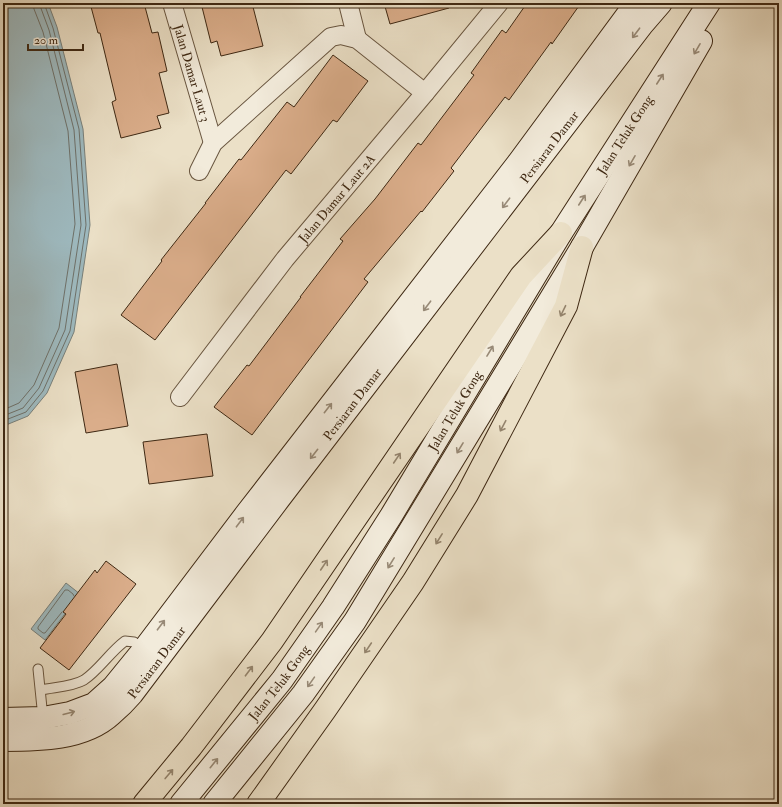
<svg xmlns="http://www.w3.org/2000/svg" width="782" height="807" viewBox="0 0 782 807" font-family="'IM FELL Double Pica',serif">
<rect width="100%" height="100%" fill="#ebe0c7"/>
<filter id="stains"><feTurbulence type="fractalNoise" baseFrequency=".005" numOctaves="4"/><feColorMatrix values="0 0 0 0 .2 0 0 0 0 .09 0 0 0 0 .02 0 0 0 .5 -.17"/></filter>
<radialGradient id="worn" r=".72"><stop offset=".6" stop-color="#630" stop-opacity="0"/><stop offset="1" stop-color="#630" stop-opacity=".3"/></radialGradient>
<!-- water -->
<path fill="#9ebac0" stroke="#78807b" d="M3,3H48L57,27L83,129L90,225L74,332L47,393L28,416L6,425H3Z
M66,583L80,594L45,640L31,629Z"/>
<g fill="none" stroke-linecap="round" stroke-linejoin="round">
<!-- shore -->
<path stroke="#6e716a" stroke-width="1" d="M3,410L19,403L34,385L59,328L75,224L68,131L43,32L34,9L33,3
M3,416L23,408L39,388L65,330L81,225L74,130L49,30L39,3
M3,421L26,412L43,391L70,331L86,225L79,129L53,28L44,3
M62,612L45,633H43L38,629V627L65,590H68L73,594L74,596"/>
</g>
<!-- building -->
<path fill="#daad8a" stroke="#3e2813" d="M90,3H144L152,33L158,32L167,71L159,73L169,113L157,116L161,128L121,138L112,102L116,100L100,33H98Z
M201,3H252L263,46L221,56L217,41L211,43Z
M384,3H448L449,8L390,24Z
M527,3H581L552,44L551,42L509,100L505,97L451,168L454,171L422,212L421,211L364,279L368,282L252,435L214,407L247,365L249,366L301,297H300L343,241L340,239L375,199L418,143L421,145L474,75L471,73L502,30L506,33Z
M333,55L368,81L337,122L333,120L291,174L286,170L155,340L121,315L162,261L161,260L206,203H205L239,159L241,160L287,102L294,107Z
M117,364L128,426L86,433L75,372Z
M207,434L213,476L149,484L143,442Z
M106,561L136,584L69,670L40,648L66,614L63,612L95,570L97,573Z"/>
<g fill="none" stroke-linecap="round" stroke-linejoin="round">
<!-- lane casing -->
<g stroke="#695640" stroke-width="11">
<path id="lane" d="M38,669L43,718
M41,690C54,687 72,687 84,680C99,670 110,652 125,641L134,642L144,649"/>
</g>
<!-- street casing -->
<g stroke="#695640" stroke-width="20">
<g id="street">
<path id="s1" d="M172,3L213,143"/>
<path d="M348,3L357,39"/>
<path d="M199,171L213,143L331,37L341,35L357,39L425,93"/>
<path id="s2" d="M180,397L285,259L425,93L499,3"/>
</g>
</g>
<!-- secondary casing -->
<g stroke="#3e2813" stroke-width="24">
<g id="secondary">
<path d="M3,719L43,718L70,713L94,704L113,687L144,649L246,514L518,163L636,3"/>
<path id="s3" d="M3,740C39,740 84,740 112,714C119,708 126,701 132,694L279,499L642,25L661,3"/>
<path id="s4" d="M181,804L282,680L333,607L391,516L561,233L709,3"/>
<path d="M214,804L303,694L355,621L582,247L701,41"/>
</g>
</g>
<!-- primary casing -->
<g stroke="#3e2813" stroke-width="24">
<path id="primary" d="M144,804L191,747L272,641L521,276L561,233
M258,804L325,710L413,582L467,495L566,306L582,247"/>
</g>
<!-- lane -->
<use href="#lane" stroke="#f2ebdb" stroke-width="9"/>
<!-- street -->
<use href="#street" stroke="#f2ebdb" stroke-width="18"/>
<!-- secondary -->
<use href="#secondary" stroke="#f2ebdb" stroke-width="22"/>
<!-- primary -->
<use href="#primary" stroke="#ebe0c7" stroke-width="22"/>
</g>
<!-- one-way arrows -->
<defs><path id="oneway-shaft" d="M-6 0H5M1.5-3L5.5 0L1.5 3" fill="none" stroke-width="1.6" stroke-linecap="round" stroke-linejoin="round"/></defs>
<g stroke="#988a77">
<use href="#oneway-shaft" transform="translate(636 33) rotate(127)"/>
<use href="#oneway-shaft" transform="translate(697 49) rotate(120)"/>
<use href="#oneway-shaft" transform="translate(660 79) rotate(-57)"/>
<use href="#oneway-shaft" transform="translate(632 161) rotate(120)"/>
<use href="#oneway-shaft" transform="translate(582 200) rotate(-57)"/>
<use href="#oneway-shaft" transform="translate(506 203) rotate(127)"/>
<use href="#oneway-shaft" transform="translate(427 306) rotate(127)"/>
<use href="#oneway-shaft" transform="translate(490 351) rotate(-59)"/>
<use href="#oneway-shaft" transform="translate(328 408) rotate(-52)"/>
<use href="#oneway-shaft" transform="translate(460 448) rotate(121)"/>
<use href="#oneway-shaft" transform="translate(314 454) rotate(128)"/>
<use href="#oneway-shaft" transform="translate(240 522) rotate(-53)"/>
<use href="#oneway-shaft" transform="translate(391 563) rotate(122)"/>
<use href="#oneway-shaft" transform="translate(161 625) rotate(-53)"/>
<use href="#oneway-shaft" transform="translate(319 627) rotate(-55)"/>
<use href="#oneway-shaft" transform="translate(311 682) rotate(125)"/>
<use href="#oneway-shaft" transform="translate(69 713) rotate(-15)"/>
<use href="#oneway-shaft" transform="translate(214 763) rotate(-51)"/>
</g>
<g stroke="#94846d">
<use href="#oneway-shaft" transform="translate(563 311) rotate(116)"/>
<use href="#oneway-shaft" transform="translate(503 426) rotate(118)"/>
<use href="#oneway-shaft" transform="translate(397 458) rotate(-56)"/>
<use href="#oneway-shaft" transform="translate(439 539) rotate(122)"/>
<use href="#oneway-shaft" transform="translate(324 565) rotate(-56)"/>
<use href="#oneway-shaft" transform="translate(368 648) rotate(124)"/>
<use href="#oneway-shaft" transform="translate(249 671) rotate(-53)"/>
<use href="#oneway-shaft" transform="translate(169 774) rotate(-50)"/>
</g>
<g text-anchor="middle" stroke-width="4" stroke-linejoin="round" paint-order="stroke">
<!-- street labels -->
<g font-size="13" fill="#3e2813" stroke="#f2ebdb">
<text dy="5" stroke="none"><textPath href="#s1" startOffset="73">Jalan Damar Laut 3</textPath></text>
<text dy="5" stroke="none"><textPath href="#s4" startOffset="804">Jalan Teluk Gong</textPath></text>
<text dy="5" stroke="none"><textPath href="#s3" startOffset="831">Persiaran Damar</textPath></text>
<text dy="5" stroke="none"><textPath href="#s2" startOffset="253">Jalan Damar Laut 2A</textPath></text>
<text dy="5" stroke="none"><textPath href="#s3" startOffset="507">Persiaran Damar</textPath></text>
<text dy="5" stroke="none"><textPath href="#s4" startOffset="480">Jalan Teluk Gong</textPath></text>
<text dy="5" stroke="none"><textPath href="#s3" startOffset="183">Persiaran Damar</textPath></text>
<text dy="5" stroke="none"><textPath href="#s4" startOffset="156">Jalan Teluk Gong</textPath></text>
</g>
</g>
<!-- margin -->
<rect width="782" height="807" fill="none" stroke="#ebe0c7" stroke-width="16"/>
<rect x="4" y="4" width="774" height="799" fill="none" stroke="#3e2813" stroke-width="2"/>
<rect x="8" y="8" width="766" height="791" fill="none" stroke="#3e2813"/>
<!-- scale -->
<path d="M28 44v6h55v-6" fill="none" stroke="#3e2813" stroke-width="2"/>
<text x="34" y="44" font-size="12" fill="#3e2813" stroke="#f2ebdb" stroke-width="3" paint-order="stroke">20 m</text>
<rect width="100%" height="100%" filter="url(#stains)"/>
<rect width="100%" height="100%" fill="url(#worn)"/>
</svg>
